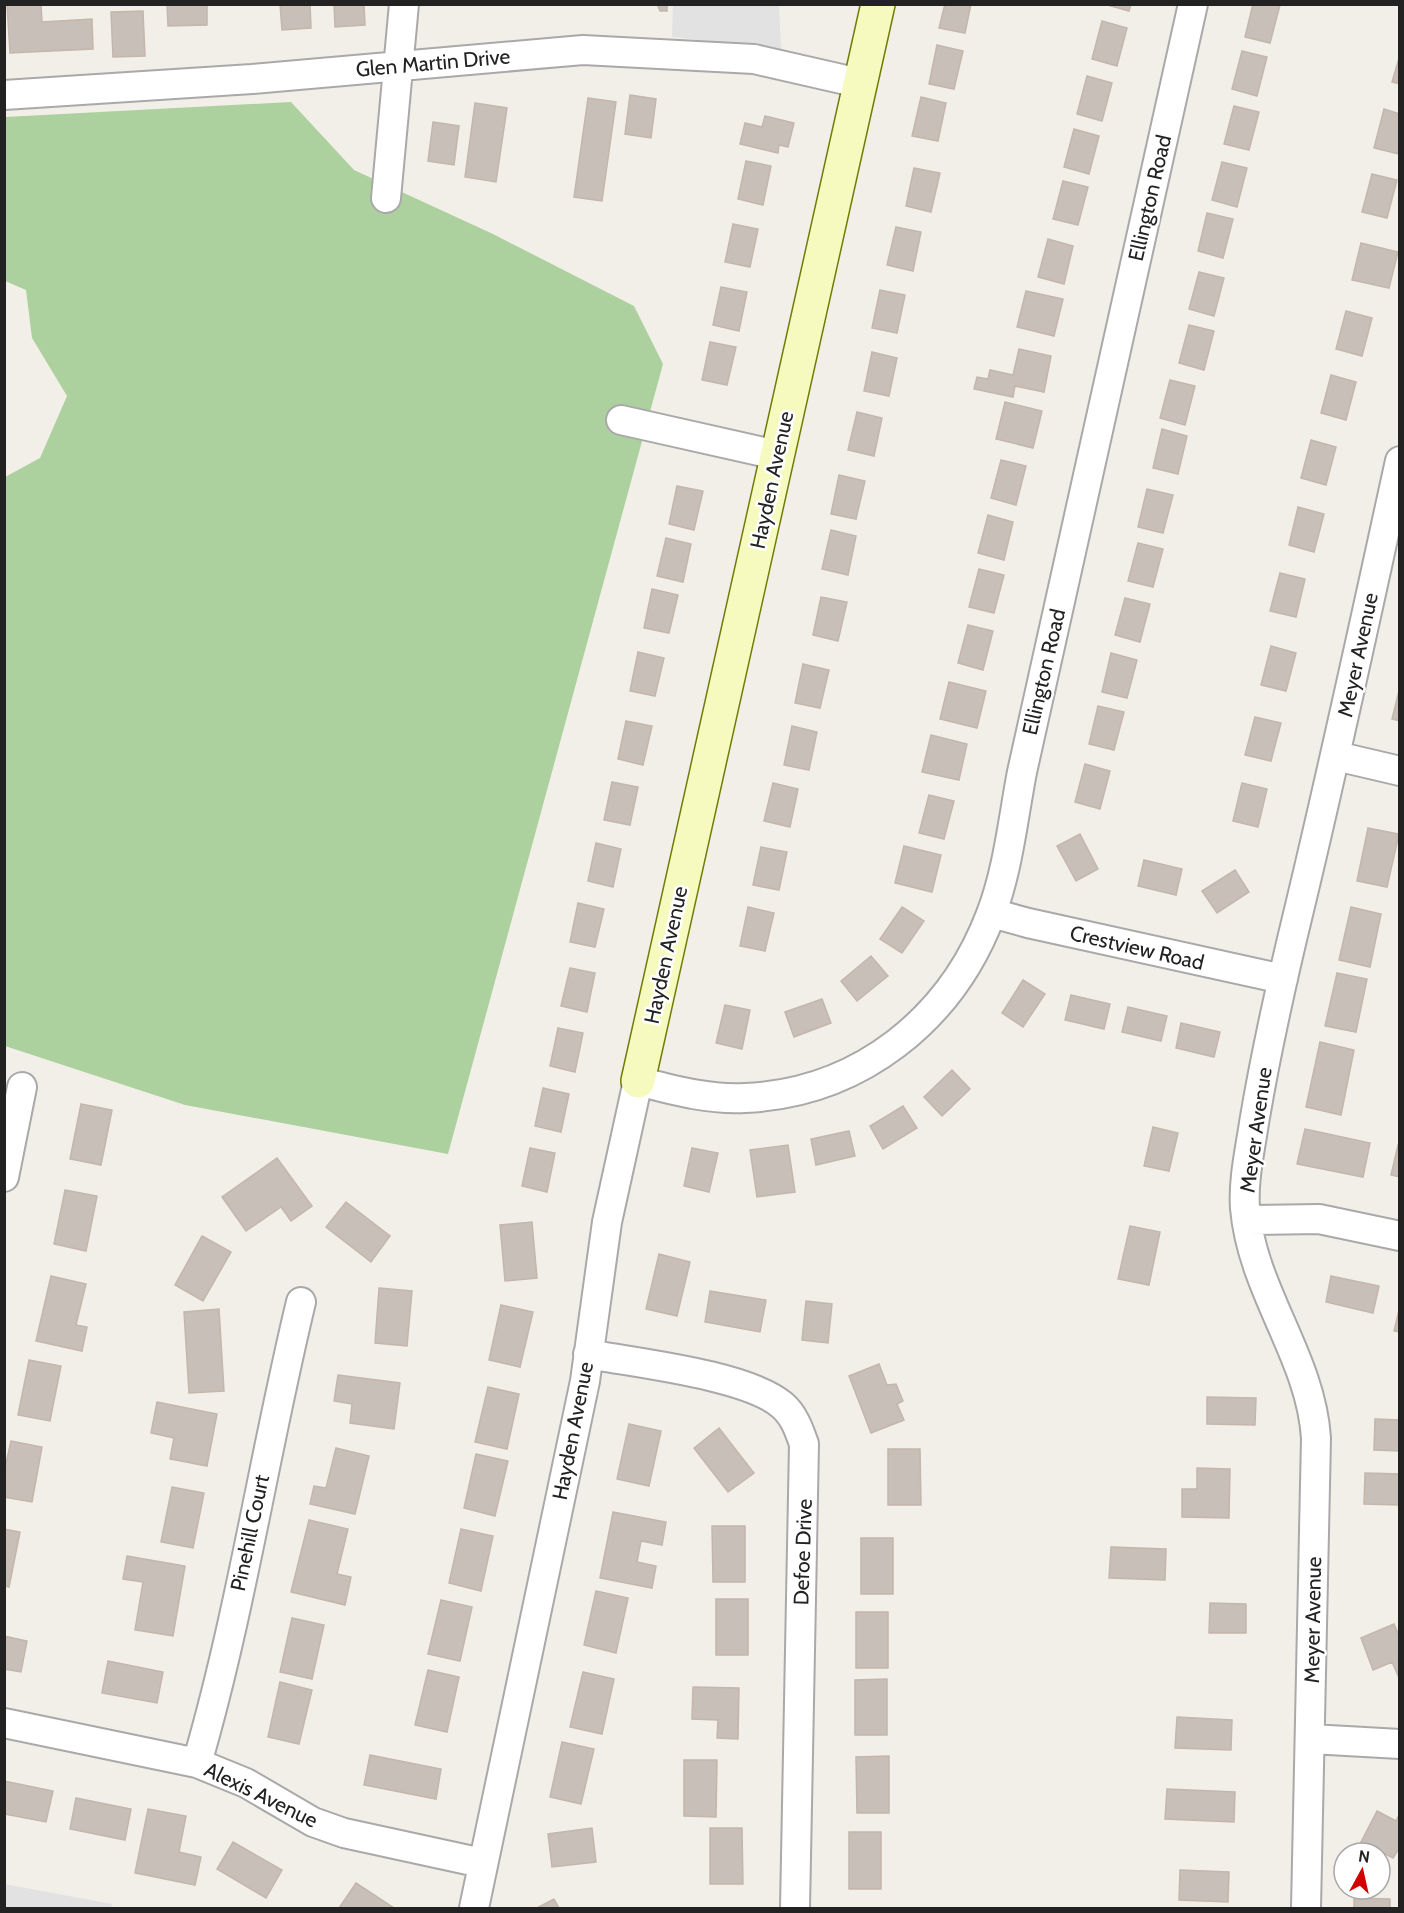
<svg xmlns="http://www.w3.org/2000/svg" width="1404" height="1913" viewBox="0 0 1404 1913" font-family="Cabin,sans-serif">
<rect width="100%" height="100%" fill="#f2efe9"/>
<!-- forest -->
<path fill="#add19e" d="M291,102L354,170L493,234L634,306L663,364L448,1154L185,1105L5,1046V477L40,458L67,396L32,338L26,290L5,281V117Z"/>
<!-- parking -->
<path fill="#e2e2e2" d="M673,5H779L781,49L672,37Z
M4,1884L112,1904L111,1908H5Z"/>
<!-- building -->
<path fill="#c7bfb8" stroke="#c4b6ab" stroke-width="1.5" d="M7,4H41L42,22L92,19L93,49L10,53Z
M167,4H207V25L168,26Z
M280,4H310L311,28L282,30Z
M334,4H364L365,25L335,27Z
M657,4H667V11H660Z
M945,4H971L965,33L939,28Z
M1104,4H1131L1129,11Z
M1253,4L1280,5L1270,43L1245,37Z
M143,11L145,56L113,57L111,12Z
M1102,21L1127,28L1117,66L1092,59Z
M937,45L963,51L954,89L929,84Z
M1242,51L1267,57L1257,96L1232,89Z
M1400,55V84L1392,82Z
M1087,76L1112,83L1102,121L1077,114Z
M630,95L656,99L651,138L625,134Z
M921,97L946,103L938,141L912,136Z
M588,98L616,102L602,201L574,197Z
M475,103L507,108L496,182L465,177Z
M1234,106L1259,112L1249,150L1224,144Z
M1384,109L1400,114L1399,154L1374,148Z
M765,116L794,123L788,147L779,145L778,153L740,144L745,123L762,127Z
M433,122L459,126L454,165L428,161Z
M1074,129L1099,136L1089,174L1064,167Z
M746,161L771,166L763,205L738,199Z
M1222,162L1247,168L1237,207L1212,200Z
M914,168L940,173L931,212L906,206Z
M1372,174L1397,180L1387,218L1362,212Z
M1063,181L1088,187L1078,225L1053,219Z
M1207,213L1233,219L1223,258L1198,251Z
M733,224L758,229L750,267L725,262Z
M896,227L921,232L913,271L887,265Z
M1048,239L1073,246L1064,284L1038,277Z
M1361,243L1398,252L1389,288L1352,280Z
M1199,272L1224,278L1214,316L1189,309Z
M721,287L747,292L739,331L713,325Z
M880,290L905,295L897,333L872,328Z
M1026,291L1063,299L1054,336L1017,327Z
M1346,311L1372,318L1362,356L1336,349Z
M1189,325L1214,331L1204,370L1179,363Z
M710,342L736,347L727,385L702,380Z
M1019,349L1051,356L1044,392L1015,386L1013,397L974,389L977,377L988,379L990,370L1013,375Z
M872,352L897,358L889,396L864,391Z
M1331,375L1356,382L1346,420L1321,413Z
M1170,380L1195,386L1185,425L1160,418Z
M1005,402L1042,411L1033,448L996,439Z
M857,412L882,418L874,456L848,450Z
M1162,429L1187,436L1178,474L1153,468Z
M1311,440L1336,447L1326,485L1301,478Z
M1001,460L1026,466L1016,505L991,498Z
M839,475L865,481L856,519L831,514Z
M677,486L703,491L694,530L669,524Z
M1147,489L1173,495L1163,533L1138,527Z
M1298,507L1324,514L1314,552L1289,545Z
M988,515L1013,522L1004,560L978,553Z
M831,530L856,536L848,575L822,569Z
M666,538L691,544L683,582L657,576Z
M1138,543L1163,549L1153,587L1128,581Z
M979,569L1004,575L994,613L969,607Z
M1280,573L1305,579L1296,617L1270,611Z
M652,589L678,595L669,633L644,628Z
M821,597L847,602L838,641L813,635Z
M1125,598L1150,604L1140,642L1115,635Z
M968,625L993,631L983,670L958,663Z
M1271,646L1296,653L1286,691L1261,685Z
M638,652L664,658L655,696L630,691Z
M1111,653L1137,660L1127,698L1102,692Z
M803,664L829,670L820,708L795,703Z
M949,682L986,691L977,728L940,719Z
M1400,687V721L1392,719Z
M1098,706L1124,712L1114,750L1089,744Z
M1255,717L1281,723L1271,761L1245,755Z
M626,721L652,726L643,765L618,759Z
M792,726L817,732L809,770L784,765Z
M931,735L967,744L959,780L922,772Z
M1085,764L1110,771L1100,809L1075,802Z
M612,782L638,787L630,825L604,820Z
M773,783L798,789L790,827L764,821Z
M1242,783L1267,789L1258,827L1233,821Z
M929,795L954,801L944,839L919,833Z
M1368,828L1399,834L1387,887L1357,881Z
M1080,834L1098,869L1076,881L1057,846Z
M596,843L621,849L613,887L588,881Z
M904,846L941,855L932,892L895,883Z
M761,847L787,852L779,890L753,885Z
M1144,860L1182,869L1176,895L1138,886Z
M1235,870L1249,892L1217,913L1202,891Z
M578,903L604,909L595,947L570,942Z
M748,907L774,913L765,951L740,946Z
M902,907L924,921L902,953L880,939Z
M1351,907L1381,914L1370,967L1339,960Z
M871,956L888,976L857,1001L841,981Z
M570,968L595,973L587,1012L561,1006Z
M1337,973L1367,979L1356,1032L1325,1026Z
M1023,980L1045,994L1023,1027L1002,1013Z
M1071,995L1110,1004L1104,1029L1065,1020Z
M822,999L831,1023L794,1037L785,1012Z
M725,1005L750,1010L742,1049L716,1043Z
M1128,1007L1167,1016L1161,1041L1122,1032Z
M1181,1023L1220,1032L1214,1057L1176,1048Z
M558,1028L583,1033L575,1072L550,1066Z
M1320,1042L1354,1050L1341,1115L1306,1107Z
M952,1070L970,1089L942,1116L924,1097Z
M543,1088L569,1094L561,1132L535,1126Z
M81,1104L112,1110L101,1165L70,1159Z
M903,1106L917,1128L883,1149L870,1126Z
M1153,1127L1178,1133L1169,1171L1144,1166Z
M1305,1129L1370,1143L1363,1177L1297,1164Z
M849,1131L855,1156L816,1165L811,1139Z
M788,1145L795,1192L757,1197L750,1150Z
M1398,1145L1400,1146V1177L1391,1175Z
M530,1148L555,1153L547,1192L522,1186Z
M692,1148L718,1153L709,1192L684,1186Z
M277,1158L312,1206L291,1221L281,1207L246,1231L222,1197Z
M65,1190L97,1196L86,1251L54,1244Z
M346,1202L390,1236L371,1262L326,1227Z
M532,1222L537,1278L505,1281L500,1225Z
M1130,1226L1160,1232L1149,1285L1118,1279Z
M202,1236L231,1252L203,1301L175,1285Z
M659,1254L690,1262L677,1316L646,1309Z
M51,1276L86,1284L76,1325L87,1327L82,1351L36,1341Z
M1331,1276L1379,1286L1373,1313L1326,1302Z
M379,1288L412,1291L407,1346L375,1343Z
M710,1291L766,1300L760,1332L705,1322Z
M806,1301L832,1304L828,1343L802,1340Z
M501,1305L533,1312L520,1367L489,1360Z
M1400,1306V1332L1394,1331Z
M219,1309L224,1391L189,1393L184,1312Z
M29,1360L61,1366L50,1421L18,1415Z
M879,1364L887,1385L896,1384L903,1401L897,1404L904,1420L871,1433L849,1376Z
M338,1375L400,1383L394,1429L350,1423L352,1404L334,1401Z
M488,1387L519,1394L507,1449L475,1442Z
M1207,1397L1256,1398L1255,1425L1207,1424Z
M157,1402L217,1414L207,1466L170,1459L174,1438L151,1433Z
M1375,1419L1400,1420V1451L1374,1450Z
M629,1424L661,1431L649,1486L617,1479Z
M719,1428L754,1473L728,1492L694,1448Z
M11,1441L42,1447L32,1502L4,1497V1472Z
M336,1448L369,1456L355,1514L310,1504L314,1486L326,1488Z
M888,1449H920L921,1505H888Z
M476,1454L508,1461L495,1516L464,1508Z
M1197,1468L1230,1469L1229,1518L1182,1517V1489H1197Z
M1365,1473L1400,1474V1505L1364,1504Z
M172,1487L204,1493L193,1548L161,1542Z
M613,1512L666,1522L662,1545L641,1541L637,1562L656,1566L652,1588L600,1578Z
M309,1520L348,1529L337,1574L351,1577L345,1605L291,1592Z
M712,1526H745V1582H713Z
M4,1529L20,1532L9,1587L4,1586Z
M461,1529L493,1536L481,1591L449,1583Z
M861,1538H893V1594H861Z
M1111,1547L1166,1549L1165,1580L1109,1578Z
M127,1556L185,1566L173,1636L135,1630L143,1582L123,1579Z
M596,1591L628,1598L616,1653L584,1645Z
M716,1599H748V1655H716Z
M441,1600L472,1607L460,1661L428,1654Z
M1210,1603L1246,1604V1633H1209Z
M856,1612H888V1668H856Z
M292,1618L324,1625L312,1679L280,1672Z
M1394,1624L1400,1638V1680L1392,1662L1373,1670L1361,1638Z
M4,1636L27,1641L21,1672L4,1669Z
M108,1661L163,1672L157,1703L102,1693Z
M428,1670L459,1677L447,1732L415,1725Z
M583,1672L614,1679L602,1734L570,1727Z
M887,1679V1735H855V1680Z
M280,1682L312,1690L299,1744L268,1737Z
M693,1687L739,1688L738,1739L717,1738L718,1720L692,1719Z
M1177,1717L1232,1720L1231,1750L1175,1748Z
M562,1742L594,1749L581,1804L550,1797Z
M370,1755L441,1769L436,1799L364,1785Z
M889,1756V1813H857L856,1757Z
M684,1760H717L716,1817L684,1816Z
M4,1781L53,1791L46,1822L4,1814Z
M1167,1789L1235,1792L1234,1822L1165,1819Z
M76,1798L131,1809L125,1840L70,1829Z
M148,1809L186,1816L179,1852L201,1857L195,1885L135,1873Z
M1377,1811L1396,1821L1400,1813V1847L1393,1858L1361,1842Z
M592,1828L596,1862L552,1867L548,1834Z
M710,1828H742L743,1884H710Z
M849,1832H881V1889H849Z
M233,1842L282,1870L266,1898L217,1869Z
M1180,1870L1229,1872L1228,1902L1179,1900Z
M356,1883L394,1908H339Z
M1354,1898L1390,1899V1908H1354Z
M554,1899L559,1908H537Z"/>
<g fill="none" stroke-linecap="round" stroke-linejoin="round">
<!-- street casing -->
<g stroke="#a9a9a9" stroke-width="32">
<path id="street" d="M4,95L252,79L583,50L754,59L859,83
M386,198L404,4
M621,420L777,455
M1336,756L1400,771
M992,913L1028,923L1283,979
M4,1177L22,1087
M1247,1220L1319,1219L1400,1236
M588,1354C636,1363 747,1375 782,1405C794,1415 799,1430 804,1444L795,1908
M4,1723L197,1763L246,1783L313,1822L344,1833L482,1863
M1311,1739L1400,1744
M197,1763C241,1612 264,1455 301,1302
M474,1908L585,1381L607,1222L638,1081C673,1090 708,1100 745,1098C859,1093 951,1020 991,914C1008,870 1013,819 1022,772L1193,4
M1306,1908L1316,1438C1311,1357 1252,1291 1245,1208C1243,1180 1250,1150 1254,1123C1266,1051 1282,980 1299,910C1335,761 1367,611 1400,461"/>
</g>
<!-- secondary casing -->
<g stroke="#707d05" stroke-width="36">
<path id="secondary" d="M638,1081L878,4"/>
</g>
<!-- street -->
<use href="#street" stroke="#fff" stroke-width="28"/>
<!-- secondary -->
<use href="#secondary" stroke="#f7fabf" stroke-width="33"/>
</g>
<g text-anchor="middle" stroke-width="5" stroke-linejoin="round" paint-order="stroke">
<!-- street labels -->
<g font-size="21" fill="#222" stroke="#fff">
<text transform="translate(433 63) rotate(-5)" y="7">Glen Martin Drive</text>
<text transform="translate(1150 198) rotate(-77)" y="7">Ellington Road</text>
<text transform="translate(772 480) rotate(-78)" y="7">Hayden Avenue</text>
<text transform="translate(1358 655) rotate(-78)" y="7">Meyer Avenue</text>
<text transform="translate(1044 672) rotate(-77)" y="7">Ellington Road</text>
<text transform="translate(1137 948) rotate(13)" y="7">Crestview Road</text>
<text transform="translate(666 955) rotate(-78)" y="7">Hayden Avenue</text>
<text transform="translate(1256 1130) rotate(-82)" y="7">Meyer Avenue</text>
<text transform="translate(573 1431) rotate(-79)" y="7">Hayden Avenue</text>
<text transform="translate(250 1533) rotate(-78)" y="7">Pinehill Court</text>
<text transform="translate(803 1552) rotate(-88)" y="7">Defoe Drive</text>
<text transform="translate(1313 1620) rotate(-89)" y="7">Meyer Avenue</text>
<text transform="translate(261 1795) rotate(26)" y="7">Alexis Avenue</text>
</g>
</g>
<!-- border -->
<rect width="1404" height="1913" fill="none" stroke="#222222" stroke-width="12"/>
<!-- north arrow -->
<g transform="translate(1362 1871) rotate(8)"><circle r="28" fill="#ffffff" stroke="#a7a7a7" stroke-width="1.5"/>
<path d="M0-4.5L10 22L0 15L-10 22Z" fill="#d40000"/>
<text y="-9" font-size="16" font-weight="bold" text-anchor="middle" fill="#222222">N</text>
</g>
</svg>
